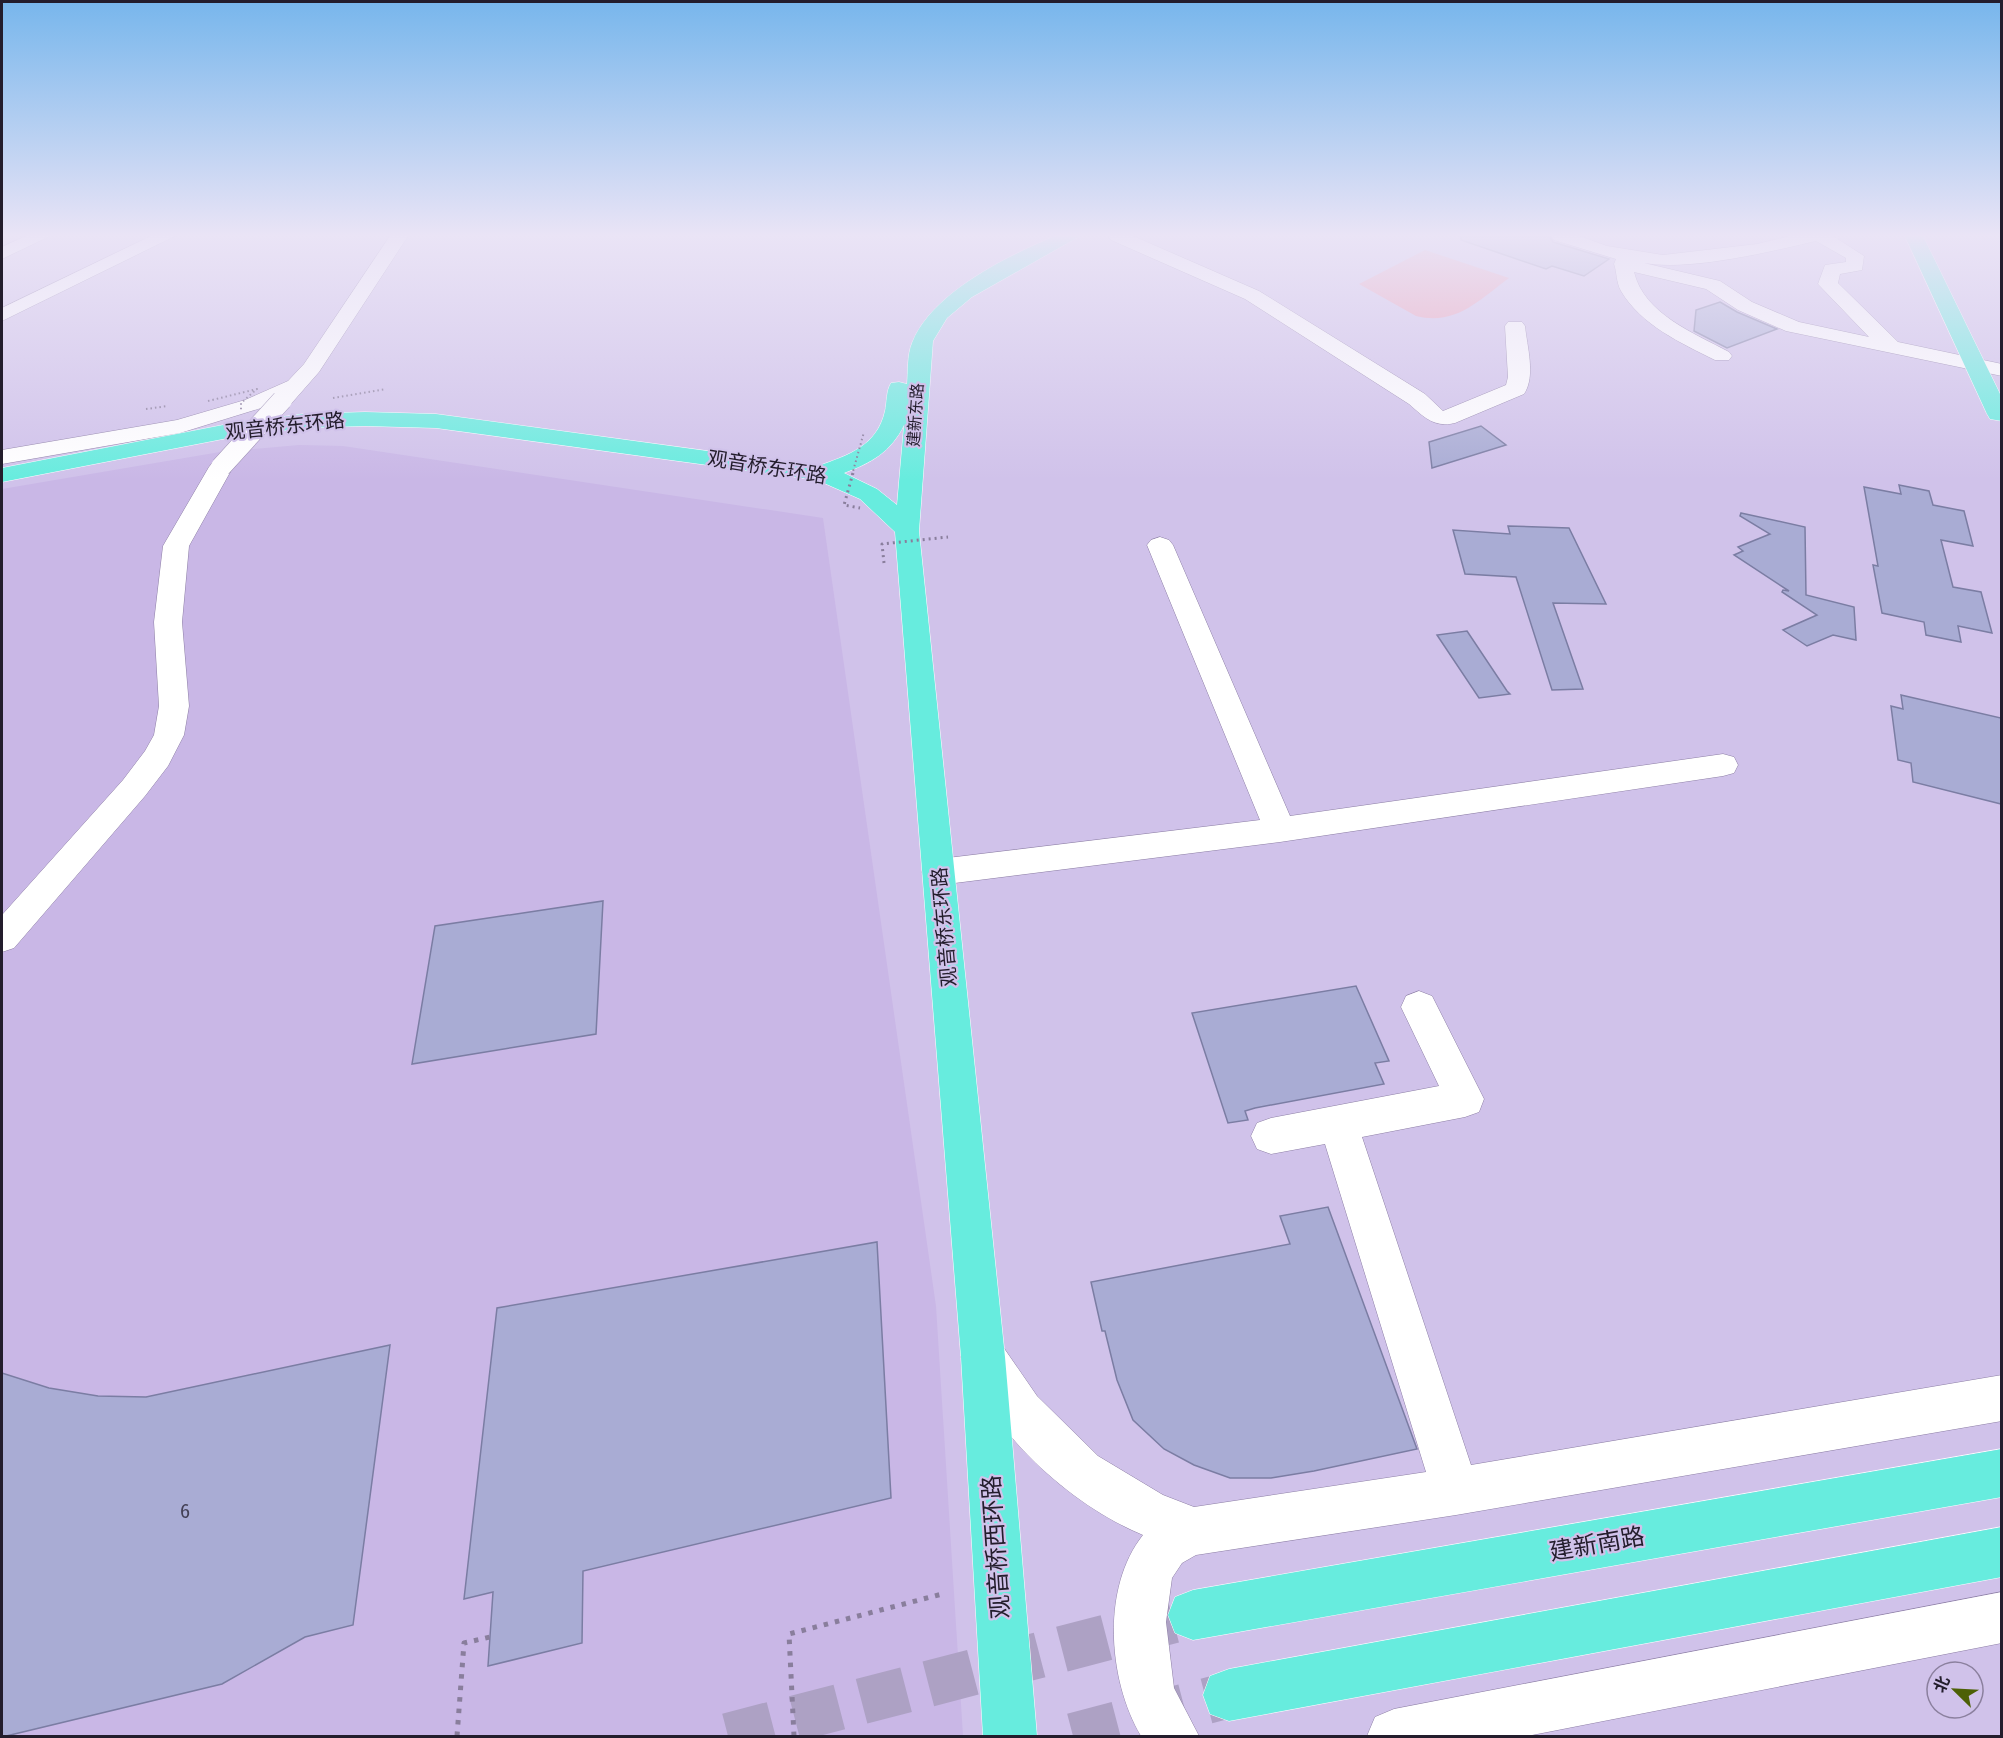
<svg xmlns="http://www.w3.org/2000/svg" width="2003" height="1738" viewBox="0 0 2003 1738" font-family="'Fira Sans Condensed','Noto Sans SC',sans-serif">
<rect width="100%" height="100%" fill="#d0c2ea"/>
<!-- built -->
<path fill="#c9b7e6" d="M299,445L343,446L823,518L936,1306L963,1736H2V489L220,452Z"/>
<!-- green -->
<path fill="#ed9eb3" d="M1425,250L1509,278C1479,300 1456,326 1416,316L1359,284Z"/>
<!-- building -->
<path fill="#a9acd4" stroke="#7b7da3" stroke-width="1.5" d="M1461,236H1549L1553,242L1609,259L1584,276L1552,266L1546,269L1461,240Z
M1720,302L1737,312L1777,329L1727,348L1694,331L1696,310Z
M1481,426L1506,445L1432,468L1429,442Z
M1899,485L1929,491L1933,505L1964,511L1973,546L1941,540L1953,587L1981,592L1992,633L1958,626L1961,642L1926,635L1924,622L1882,613L1873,565L1878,566L1864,487L1901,494Z
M1741,513L1805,527L1806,595L1854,607L1856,640L1833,635L1807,646L1783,630L1817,615L1782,592L1783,590L1789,591L1734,555L1743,551L1738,547L1770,534L1740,516Z
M1508,526L1569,528L1606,604L1553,603L1583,689L1552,690L1516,577L1465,574L1453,530L1510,534Z
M1467,631L1507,691L1510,694L1479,698L1437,635Z
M1901,695L2001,718V804L1913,782L1911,763L1898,760L1891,706L1903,709Z
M603,901L596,1034L412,1064L435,926Z
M1356,986L1389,1061L1375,1063L1384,1084L1255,1108L1245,1111L1248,1120L1228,1123L1192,1013Z
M1328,1207L1417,1449L1314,1471L1271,1478H1230L1194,1465L1164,1449L1133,1420L1117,1380L1105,1331H1102L1091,1282L1290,1244L1280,1216Z
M877,1242L891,1498L583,1571L582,1643L488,1666L493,1592L464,1599L497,1308Z
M390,1345L353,1625L305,1637L222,1684L2,1737V1373L49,1388L98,1396L146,1397Z"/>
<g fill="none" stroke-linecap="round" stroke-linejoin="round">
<!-- major-tunnel -->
<path stroke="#ada1c4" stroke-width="46" stroke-dasharray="46 23" stroke-linecap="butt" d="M728,1736L1193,1615
M1073,1736L1229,1695"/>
<!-- minor casing -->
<g stroke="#8d7fa5" stroke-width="1">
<path id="minor" d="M26,236H50L2,259V247Z
M151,236H175L2,321V308Z
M390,236H408L319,372L290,405L282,407L274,404L180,433L2,464V450L177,420L245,400L288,381L304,364Z
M1108,236H1133L1259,291L1425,394L1443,411L1506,385L1508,377L1505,326L1508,322H1522L1525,326C1527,346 1536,376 1524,394L1455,423C1434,428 1424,417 1409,404L1245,299L1111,240Z
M1551,236H1579L1607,246L1663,255L1757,244L1790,236H1833L1864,256L1862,270L1840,274L1838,283L1898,342L2002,364V376L1786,331L1738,310L1706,289L1634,272C1644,314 1694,333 1729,352L1732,356L1729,360H1715C1681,343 1641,325 1621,291C1616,282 1617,272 1614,264L1616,259L1554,240ZM1816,241L1846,258V262L1825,265L1818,284L1869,337L1799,322L1752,302L1720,281L1644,263C1691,271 1768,252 1816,241Z
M221,460L229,462L233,467L189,546L182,622L189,706L184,735L168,766L145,796L14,948L2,952V915L123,780L145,751L154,735L159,706L154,622L163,546L209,467L213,462Z
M1160,537L1169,540L1173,545L1290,816L1723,754L1734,757L1738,765L1734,773L1723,776L1280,842L939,885L927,881L922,872L927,863L939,859L1260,820L1147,545L1151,540Z
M1419,991L1432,996L1484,1099L1479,1112L1465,1117L1362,1137L1471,1465L2002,1375V1421L1456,1515L1196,1555L1182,1563L1172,1578L1166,1622L1174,1688L1199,1736H1141C1108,1680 1101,1588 1143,1535C1068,1504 992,1432 961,1357L967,1341L983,1335L999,1341L1037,1396L1098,1456L1163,1495L1194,1507L1426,1472L1325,1144L1271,1154L1257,1149L1251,1136L1257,1123L1271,1118L1439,1086L1401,1007L1406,996Z
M2002,1592V1643L1527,1736H1367L1375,1717L1394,1709Z"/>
</g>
<!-- major casing -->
<g stroke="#fff" stroke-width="1">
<path id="major" d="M1055,236H1080L972,297L947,318L933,341L919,531L1005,1357L1037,1736H983L961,1357L895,532L860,499L817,480L436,428L365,426L303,428L223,439L2,482V468L223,425L303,414L365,412L436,414L818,466C849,455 877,446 885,411C887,402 886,391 891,383L899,382L907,384C908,372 907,355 912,343C931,293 1008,256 1055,236ZM904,425L897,505L877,489L844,473C871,463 891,452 904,425Z
M1905,236H1923L2002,398V421L1990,419L1987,414Z
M2002,1449V1497L1193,1640L1175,1633L1168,1615L1175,1597L1193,1590Z
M2002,1527V1577L1229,1721L1210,1714L1203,1695L1210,1676L1229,1669Z"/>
</g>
<!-- path-far1 -->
<path stroke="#897e9c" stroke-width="2" stroke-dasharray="1.5 3" stroke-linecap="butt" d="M333,398L386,389
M146,409L168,406"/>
<!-- path -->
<path stroke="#897e9c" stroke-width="5" stroke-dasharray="4.5 7" stroke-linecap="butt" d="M457,1736L464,1643L490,1637
M794,1736L789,1634L946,1593"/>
<!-- minor -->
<use href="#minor" fill="#fff" fill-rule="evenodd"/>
<!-- major -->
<use href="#major" fill="#67ecde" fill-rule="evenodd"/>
<!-- minor-bridge casing -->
<g stroke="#8d7fa5" stroke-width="21" stroke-linecap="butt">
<path id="minor-bridge" d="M221,467L282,400"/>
</g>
<!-- path-bridge-far1 -->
<path stroke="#897e9c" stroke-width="2" stroke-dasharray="1.5 3" stroke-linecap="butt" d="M208,401L257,389L241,403V412
M852,475L864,432"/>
<!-- path-bridge -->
<path stroke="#897e9c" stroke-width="3" stroke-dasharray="2 4" stroke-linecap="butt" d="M853,473L844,505L860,508
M884,563L882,544L948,537"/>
<!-- minor-bridge -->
<use href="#minor-bridge" stroke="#fff" stroke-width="20"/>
</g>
<!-- sky -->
<linearGradient id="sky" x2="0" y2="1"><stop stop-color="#77b6ec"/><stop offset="0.49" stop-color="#eae4f6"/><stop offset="1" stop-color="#eae4f6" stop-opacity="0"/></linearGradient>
<rect width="2003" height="480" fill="url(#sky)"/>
<g text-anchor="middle" stroke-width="4.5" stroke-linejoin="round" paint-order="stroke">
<!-- far-street labels -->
<g font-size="16" fill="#231d2c" stroke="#d0c2ea">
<text transform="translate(915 415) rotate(-86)" y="6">建新东路</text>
</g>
<!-- street labels -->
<g font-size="20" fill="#231d2c" stroke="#d0c2ea">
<text transform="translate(285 426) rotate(-6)" y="7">观音桥东环路</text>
<text transform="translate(767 467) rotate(9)" y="7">观音桥东环路</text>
<text transform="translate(944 927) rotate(-95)" y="7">观音桥东环路</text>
</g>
<!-- near-number labels -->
<g font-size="20" fill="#444156">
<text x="185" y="1518">6</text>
</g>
<!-- near-street labels -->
<g font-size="24" fill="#231d2c" stroke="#d0c2ea">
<text transform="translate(1597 1544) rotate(-10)" y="8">建新南路</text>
<text transform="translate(996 1547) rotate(-94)" y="8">观音桥西环路</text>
</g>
</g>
<!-- border -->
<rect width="2003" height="1738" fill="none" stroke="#231d2c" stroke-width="6"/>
<!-- north arrow -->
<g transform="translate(1955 1690) rotate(294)"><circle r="28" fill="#d0c2ea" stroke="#8b809e" stroke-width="1.5"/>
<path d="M0-4.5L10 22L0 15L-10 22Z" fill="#4d6006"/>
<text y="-9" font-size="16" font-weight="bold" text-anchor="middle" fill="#231d2c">北</text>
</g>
</svg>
